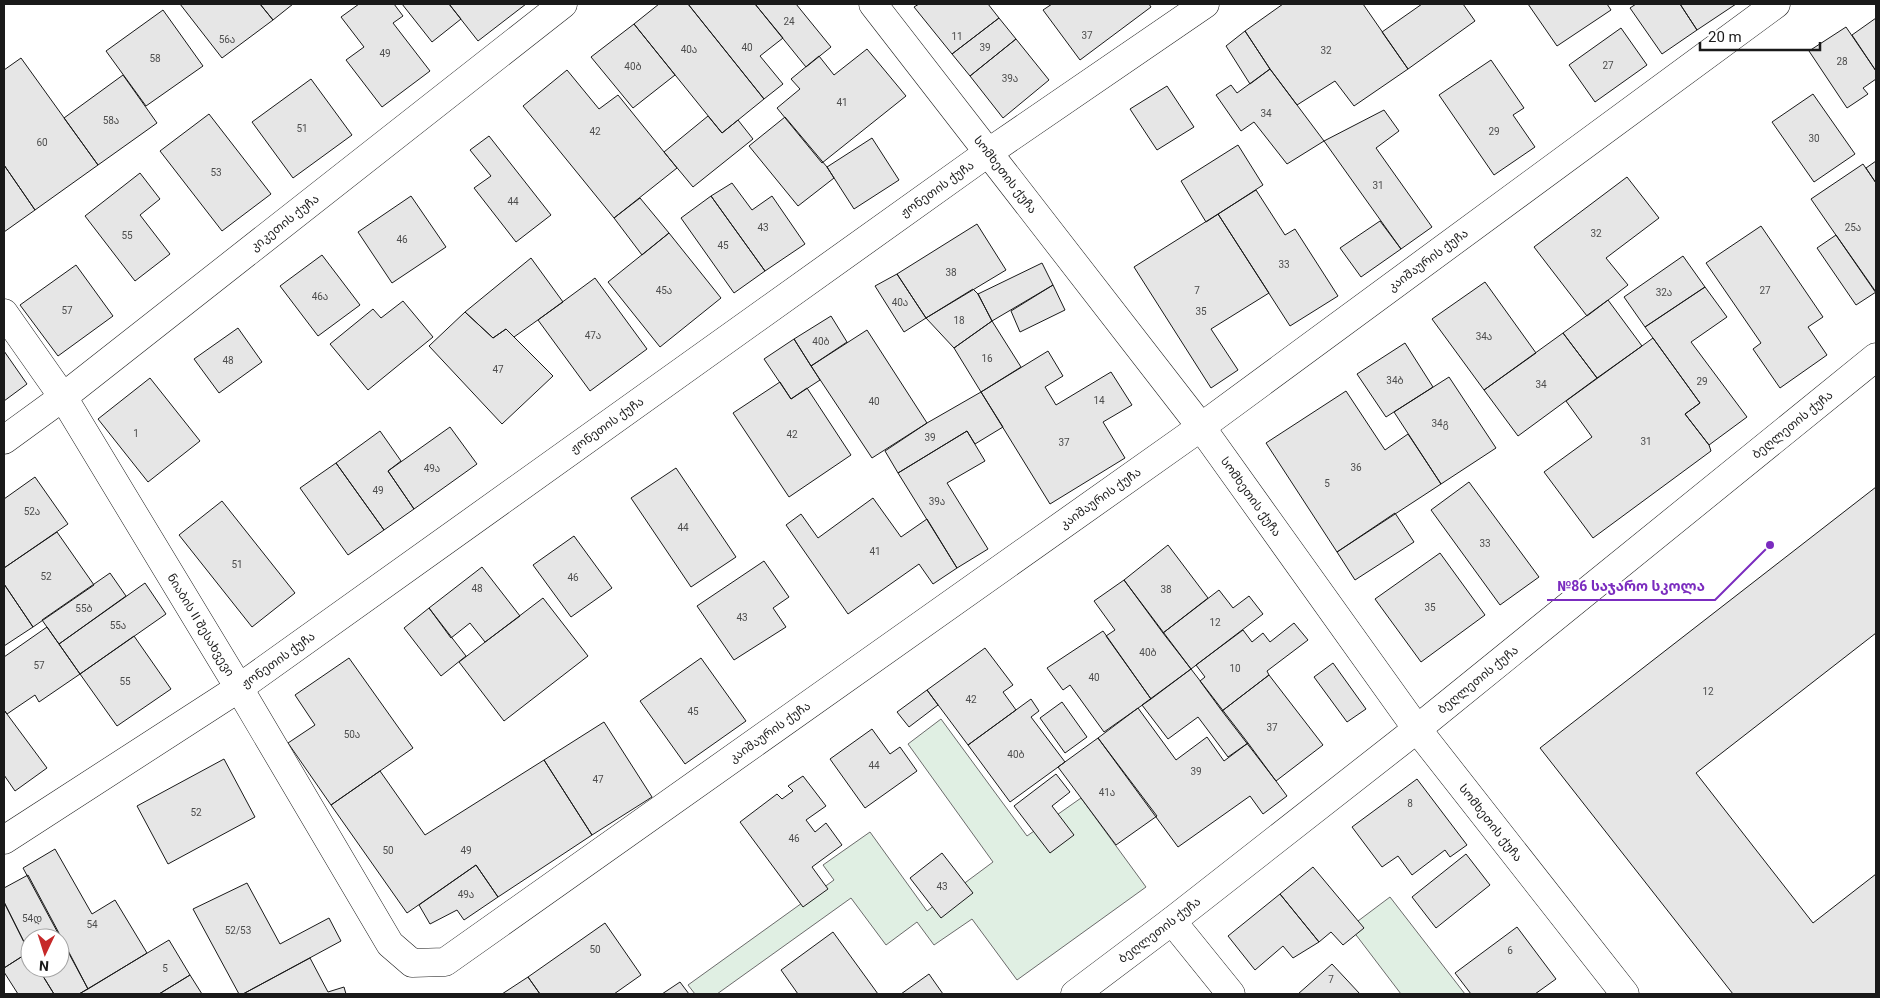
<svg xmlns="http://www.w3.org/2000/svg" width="1880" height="998" viewBox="0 0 1880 998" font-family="Roboto,'Noto Sans Georgian',sans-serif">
<rect width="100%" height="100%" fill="#fff"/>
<!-- green -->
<path fill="#e0efe3" stroke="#6a6a6a" d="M941,719L1027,836L1081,798L1146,887L1017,980L972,919L934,945L917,922L886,945L851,898L717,994H695L688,985L834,880L823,865L870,832L927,911L993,862L908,744Z
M1390,897L1465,994H1401L1350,927Z"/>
<!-- building -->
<path fill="#e6e6e6" stroke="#1a1a1a" d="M180,4H260L273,20L222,58Z
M260,4H293L273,20Z
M359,4H394L403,16L393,23L430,71L382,107L346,60L364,47L341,17Z
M402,4H449L461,19L432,42Z
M449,4H526L478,41Z
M659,4H688L764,99L722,133L634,24Z
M688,4H755L783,38L760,56L783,84L764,99Z
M755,4H796L831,47L806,67Z
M919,4H988L999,18L952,54L914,7Z
M1052,4H1149L1151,7L1080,60L1043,10Z
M1283,4H1363L1408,69L1354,106L1335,81L1297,105L1270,69L1245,31Z
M1422,4H1463L1475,21L1408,69L1382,32Z
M1528,4H1607L1611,10L1557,46Z
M1636,4H1680L1697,30L1662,54L1630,8Z
M1680,4H1736L1697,30Z
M163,10L203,66L146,106L106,51Z
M999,18L1016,39L970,76L952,54Z
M1876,18V71L1852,35Z
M634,24L675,75L633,108L591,57Z
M1846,27L1876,71V79L1863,88L1868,94L1847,108L1809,51Z
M1621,28L1647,65L1595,102L1569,65Z
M1245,31L1270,69L1250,84L1226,46Z
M1016,39L1049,80L1003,118L970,76Z
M867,49L906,96L822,163L777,108L800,89L791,79L819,56L834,75Z
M21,58L98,165L35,210L4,165V70Z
M1491,60L1524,108L1513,115L1535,147L1494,175L1439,95Z
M1270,69L1324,141L1287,164L1254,122L1241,131L1216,95L1231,85L1237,93Z
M567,70L599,109L618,95L677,168L614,218L523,106Z
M123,75L157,123L98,165L64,118Z
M311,79L352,135L293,178L252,122Z
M1167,86L1194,127L1157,150L1130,109Z
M1813,94L1855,154L1814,182L1772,122Z
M1384,110L1399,131L1376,148L1432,227L1401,249L1324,141Z
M209,114L271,194L222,231L160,151Z
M708,116L722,133L738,120L753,139L693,187L664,152Z
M785,117L827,167L834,178L798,206L749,146Z
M489,136L551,215L516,242L474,188L491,176L470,150Z
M872,138L899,180L854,209L827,167Z
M1238,145L1263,185L1206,222L1181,181Z
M1876,161V183L1866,168Z
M1863,164L1876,183V293L1811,199Z
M4,165L35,210L4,232Z
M140,173L160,199L140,215L170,254L135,281L85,216Z
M1627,177L1659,218L1606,258L1628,285L1587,316L1534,247Z
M732,183L752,210L772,196L805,244L765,271L711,196Z
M1256,190L1285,235L1295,229L1338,296L1290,326L1218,214Z
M411,196L446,247L392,283L358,232Z
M711,196L765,271L734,293L681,218Z
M640,198L669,233L642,255L614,218Z
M1218,214L1269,293L1211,329L1238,370L1211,388L1134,267Z
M1380,221L1401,249L1361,277L1340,248Z
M977,224L1006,270L926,318L897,274Z
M1761,226L1823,317L1808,327L1827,355L1780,388L1753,349L1761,343L1706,263Z
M669,233L721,298L660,347L608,282Z
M1836,235L1876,292L1856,305L1817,248Z
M322,255L360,305L318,336L280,286Z
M1683,256L1705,287L1645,327L1624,297Z
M531,258L563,302L514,337L506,329L493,338L465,312Z
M1042,263L1053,285L992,321L978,294Z
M76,265L113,316L58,356L20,305Z
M897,274L926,318L904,332L875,286Z
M595,278L647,349L590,391L538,320Z
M1485,282L1536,353L1484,390L1432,319Z
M1053,285L1065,310L1020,332L1011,311Z
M1705,287L1727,317L1691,342L1747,417L1709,445L1685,414L1700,403L1645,327Z
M973,289L978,294L992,321L954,348L926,318Z
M1608,300L1642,346L1597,378L1563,333Z
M403,301L433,337L368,390L330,344L373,309L381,318Z
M465,312L493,338L506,329L553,376L502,424L429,346Z
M831,316L847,342L811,366L794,339Z
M992,321L1021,367L981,392L954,348Z
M238,328L262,362L219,393L194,359Z
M867,330L927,423L872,458L811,366Z
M1563,333L1597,378L1518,436L1484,390Z
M1653,338L1700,403L1685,414L1709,445L1711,451L1593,538L1544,472L1592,437L1566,401Z
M794,339L820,380L791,399L764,359Z
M1405,343L1433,387L1386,417L1357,374Z
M4,351L27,384L4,401Z
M1048,351L1063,376L1045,387L1056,405L1111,372L1132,405L1103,422L1125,458L1050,504L981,392Z
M1449,377L1496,448L1441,484L1394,412Z
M150,378L200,441L148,482L98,419Z
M780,382L791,399L807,388L851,455L789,497L733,413Z
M1346,391L1385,450L1408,434L1441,484L1337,552L1266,443Z
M981,392L1003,427L975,444L967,431L898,473L885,451L927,423Z
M450,427L477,464L414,509L388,471Z
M380,431L401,461L388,471L414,509L384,530L336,463Z
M967,431L985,461L947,483L988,549L957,568L898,473Z
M336,463L384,530L348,555L300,488Z
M676,468L736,557L691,587L631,498Z
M35,477L68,524L4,568V499Z
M1469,482L1539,577L1500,605L1431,510Z
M1876,487V633L1696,773L1813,923L1876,874V994H1733L1540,748Z
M873,498L901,537L927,519L957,568L933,584L919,564L848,614L786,525L801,514L818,538Z
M222,501L295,593L252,627L179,535Z
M1395,513L1414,542L1355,580L1337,552Z
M57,532L94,585L33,627L4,584V568Z
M574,536L612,588L571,617L533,565Z
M1168,545L1208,598L1163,633L1124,580Z
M1440,553L1485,615L1421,662L1375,599Z
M764,561L789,597L773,608L786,627L734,660L697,606Z
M482,567L520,616L485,642L470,623L451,638L429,608Z
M110,573L126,596L59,644L42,620Z
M1124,580L1191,669L1151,699L1106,636L1115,630L1094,601Z
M145,583L166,614L80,674L59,644Z
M4,584L33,627L4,646Z
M1219,590L1233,608L1249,596L1263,614L1191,669L1163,633Z
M543,598L588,656L504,721L459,662Z
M429,608L466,656L441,676L404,628Z
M1294,623L1308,640L1267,671L1269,675L1222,711L1200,681L1205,677L1196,665L1243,630L1252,642L1263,633L1270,642Z
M47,627L80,674L39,702L35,695L7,714L4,710V657Z
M1103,631L1151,699L1104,732L1070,685L1063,690L1047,668Z
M134,636L171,689L117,726L80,674Z
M985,648L1013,685L1003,692L1016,710L968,745L927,690Z
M349,658L413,748L331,805L288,743L315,725L295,695Z
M701,658L746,721L685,764L640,701Z
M1333,663L1366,709L1347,722L1314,677Z
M1191,669L1248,743L1228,757L1198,717L1168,739L1142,705Z
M1269,675L1323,745L1276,781L1222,711Z
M927,690L938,705L909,727L897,712Z
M1031,699L1039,711L1031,717L1065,762L1010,802L968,745Z
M1062,702L1087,737L1065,753L1040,718Z
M1138,708L1176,760L1207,737L1224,761L1248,743L1287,796L1263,814L1250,796L1178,847L1098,738Z
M4,710L47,768L15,791L4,775Z
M604,722L652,797L592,835L544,760Z
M872,729L890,754L900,747L917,771L865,808L830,759Z
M1098,738L1157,816L1116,845L1058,767Z
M224,759L255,817L168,864L137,806Z
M544,760L592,835L498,897L476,865L407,913L331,805L380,771L425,835Z
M1056,774L1070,792L1052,806L1074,835L1050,853L1014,806Z
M803,776L826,806L806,820L815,832L826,823L842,845L812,867L828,889L803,907L740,822L777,794L782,799L793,791L788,786Z
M1417,779L1467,845L1450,857L1445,850L1412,875L1398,856L1382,867L1352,827Z
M55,849L92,914L115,900L147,953L88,989L23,868Z
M942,853L973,893L941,918L910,878Z
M1466,854L1490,885L1436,928L1412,897Z
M476,865L498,897L464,920L457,910L430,924L419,905Z
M1313,867L1364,928L1343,945L1331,932L1319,942L1280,894Z
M28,875L60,935L54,938H30L29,952L4,902V888Z
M247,883L280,944L329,918L341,941L243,994H239L193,909Z
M1280,894L1319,942L1293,958L1283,946L1255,970L1228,936Z
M4,902L29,952L4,968Z
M605,923L641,975L614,994H540L528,977Z
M1517,927L1556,979L1535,994H1471L1455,973Z
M833,932L878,994H798L781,970Z
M60,935L88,989L79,994H54L38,968H60V938H54Z
M169,940L190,975L159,994H79Z
M29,952L30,968H38L54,994H18L4,972V968Z
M310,958L328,992L344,987L346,994H243Z
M1332,964L1360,994H1298Z
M929,974L943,994H901Z
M190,975L202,994H159Z
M528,977L540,994H502Z
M680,982L689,994H662Z"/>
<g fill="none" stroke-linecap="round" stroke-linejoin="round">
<!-- street casing -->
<g stroke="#1a1a1a" stroke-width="29">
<g id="street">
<path id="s1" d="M4,313L63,397L239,688L390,944L412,963L445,962L1201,427L1776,4"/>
<path id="s2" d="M4,440L63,397L563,4"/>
<path id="s3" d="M4,840L239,688L989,152L1205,4"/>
<path d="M1172,921L1231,994"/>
<path id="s4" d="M1075,994L1172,921L1417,729L1876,357"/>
</g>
</g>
<!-- secondary casing -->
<g stroke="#1a1a1a" stroke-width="29">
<g id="secondary">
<path id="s5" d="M873,4L1201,427L1417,729L1625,994"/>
</g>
</g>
<!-- street -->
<use href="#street" stroke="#fff" stroke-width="28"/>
<!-- secondary -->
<use href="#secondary" stroke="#fff" stroke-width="28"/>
</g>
<g text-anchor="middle" stroke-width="4" stroke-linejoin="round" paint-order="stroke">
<!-- number labels -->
<g font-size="10" fill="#4d4d4d">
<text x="789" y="25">24</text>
<text x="1087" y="39">37</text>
<text x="957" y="40">11</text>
<text x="227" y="43">56ა</text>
<text x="747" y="51">40</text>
<text x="985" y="51">39</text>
<text x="689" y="53">40ა</text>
<text x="1326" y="54">32</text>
<text x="385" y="57">49</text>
<text x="155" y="62">58</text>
<text x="1842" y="65">28</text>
<text x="1608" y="69">27</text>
<text x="633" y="70">40ბ</text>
<text x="1010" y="82">39ა</text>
<text x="842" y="106">41</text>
<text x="1266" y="117">34</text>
<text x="111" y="124">58ა</text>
<text x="302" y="132">51</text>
<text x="595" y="135">42</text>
<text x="1494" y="135">29</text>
<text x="1814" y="142">30</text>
<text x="42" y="146">60</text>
<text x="216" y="176">53</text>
<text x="1378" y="189">31</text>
<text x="513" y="205">44</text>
<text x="763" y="231">43</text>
<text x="1853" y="231">25ა</text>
<text x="1596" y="237">32</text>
<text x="127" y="239">55</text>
<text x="402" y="243">46</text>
<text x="723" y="249">45</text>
<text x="1284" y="268">33</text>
<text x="951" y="276">38</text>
<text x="664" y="294">45ა</text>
<text x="1197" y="294">7</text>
<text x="1765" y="294">27</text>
<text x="1664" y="296">32ა</text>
<text x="320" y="300">46ა</text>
<text x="900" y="306">40ა</text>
<text x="67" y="314">57</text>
<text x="1201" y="315">35</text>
<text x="959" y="324">18</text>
<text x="593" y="339">47ა</text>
<text x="1484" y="340">34ა</text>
<text x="821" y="345">40ბ</text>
<text x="987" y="362">16</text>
<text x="228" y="364">48</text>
<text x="498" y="373">47</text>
<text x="1395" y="384">34ბ</text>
<text x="1702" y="385">29</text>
<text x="1541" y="388">34</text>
<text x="1099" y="404">14</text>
<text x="874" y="405">40</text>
<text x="1440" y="427">34გ</text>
<text x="136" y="437">1</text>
<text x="792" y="438">42</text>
<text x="930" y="441">39</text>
<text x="1646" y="445">31</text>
<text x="1064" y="446">37</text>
<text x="1356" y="471">36</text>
<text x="432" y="472">49ა</text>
<text x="1327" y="487">5</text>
<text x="378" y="494">49</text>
<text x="937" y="505">39ა</text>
<text x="32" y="515">52ა</text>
<text x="683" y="531">44</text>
<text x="1485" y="547">33</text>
<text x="875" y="555">41</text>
<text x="237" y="568">51</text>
<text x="46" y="580">52</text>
<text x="573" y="581">46</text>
<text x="477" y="592">48</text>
<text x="1166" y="593">38</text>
<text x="1430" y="611">35</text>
<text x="84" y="612">55ბ</text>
<text x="742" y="621">43</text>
<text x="1215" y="626">12</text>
<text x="118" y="629">55ა</text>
<text x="1148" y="656">40ბ</text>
<text x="39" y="669">57</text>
<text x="1235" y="672">10</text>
<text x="1094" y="681">40</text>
<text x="125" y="685">55</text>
<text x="1708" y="695">12</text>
<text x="971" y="703">42</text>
<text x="693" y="715">45</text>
<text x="1272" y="731">37</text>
<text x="352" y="738">50ა</text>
<text x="1016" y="758">40ბ</text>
<text x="874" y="769">44</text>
<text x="1196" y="775">39</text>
<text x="598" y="783">47</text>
<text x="1107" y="796">41ა</text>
<text x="1410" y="807">8</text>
<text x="196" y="816">52</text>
<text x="794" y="842">46</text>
<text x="388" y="854">50</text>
<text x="466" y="854">49</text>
<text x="942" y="890">43</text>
<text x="466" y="898">49ა</text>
<text x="32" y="922">54დ</text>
<text x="92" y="928">54</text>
<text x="238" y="934">52/53</text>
<text x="595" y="953">50</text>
<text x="1510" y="954">6</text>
<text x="165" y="972">5</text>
<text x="1331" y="983">7</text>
</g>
<!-- street labels -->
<g font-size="12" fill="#1a1a1a" stroke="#fff">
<text dy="4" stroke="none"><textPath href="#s5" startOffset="216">სომხეთის ქუჩა</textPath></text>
<text dy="4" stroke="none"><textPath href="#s3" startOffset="1138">ჟონეთის ქუჩა</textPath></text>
<text dy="4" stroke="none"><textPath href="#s2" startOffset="355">კიკეთის ქუჩა</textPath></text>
<text dy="4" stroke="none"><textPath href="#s1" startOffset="2010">კაიშაურის ქუჩა</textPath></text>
<text dy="4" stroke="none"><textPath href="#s4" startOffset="916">ბეღლეთის ქუჩა</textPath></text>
<text dy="4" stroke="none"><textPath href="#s3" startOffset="732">ჟონეთის ქუჩა</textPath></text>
<text dy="4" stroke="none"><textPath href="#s5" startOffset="621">სომხეთის ქუჩა</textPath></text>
<text dy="4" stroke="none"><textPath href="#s1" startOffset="1605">კაიშაურის ქუჩა</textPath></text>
<text dy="4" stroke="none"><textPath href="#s1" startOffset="369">ნიაბის II შესახვევი</textPath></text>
<text dy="4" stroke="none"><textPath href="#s3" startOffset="328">ჟონეთის ქუჩა</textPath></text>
<text dy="4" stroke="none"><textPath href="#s4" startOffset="511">ბეღლეთის ქუჩა</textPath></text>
<text dy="4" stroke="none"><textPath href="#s1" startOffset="1200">კაიშაურის ქუჩა</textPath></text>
<text dy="4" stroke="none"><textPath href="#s5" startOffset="1026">სომხეთის ქუჩა</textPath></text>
<text dy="4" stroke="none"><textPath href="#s4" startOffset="106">ბეღლეთის ქუჩა</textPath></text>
</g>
</g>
<!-- callouts -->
<path fill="none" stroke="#7b2cbf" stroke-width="2" d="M1770 545L1715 600H1547"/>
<circle fill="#7b2cbf" stroke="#fff" stroke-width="2" cx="1770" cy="545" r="5"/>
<g font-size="14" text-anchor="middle" font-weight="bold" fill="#7b2cbf" stroke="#fff" stroke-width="4" stroke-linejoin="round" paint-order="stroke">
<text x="1631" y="591">№86 საჯარო სკოლა</text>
</g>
<!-- border -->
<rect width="1880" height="998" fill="none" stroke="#1a1a1a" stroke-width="10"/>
<!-- north arrow -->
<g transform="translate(45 953) rotate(184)"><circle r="24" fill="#ffffff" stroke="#a3a3a3"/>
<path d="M0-4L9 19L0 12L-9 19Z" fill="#c62828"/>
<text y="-8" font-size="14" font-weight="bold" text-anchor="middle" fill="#1a1a1a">N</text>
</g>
<!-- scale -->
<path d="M1700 42v8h120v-8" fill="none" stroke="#1a1a1a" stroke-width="2.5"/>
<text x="1708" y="42" font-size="15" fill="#1a1a1a" stroke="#ffffff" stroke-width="4" paint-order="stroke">20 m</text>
</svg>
